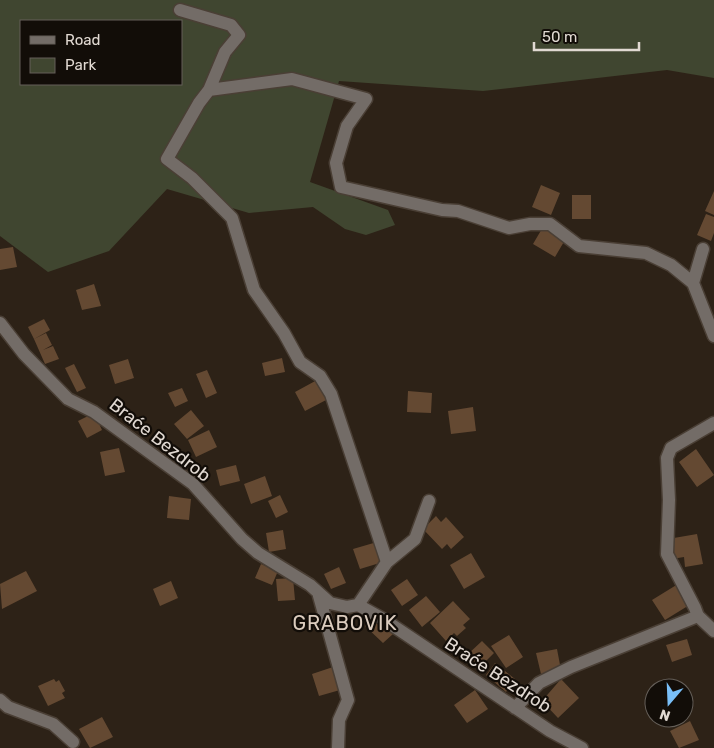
<svg xmlns="http://www.w3.org/2000/svg" width="714" height="748" viewBox="0 0 714 748" font-family="Rubik,sans-serif">
<rect width="100%" height="100%" fill="#2d2217"/>
<!-- green -->
<path fill="#404630" fill-rule="evenodd" d="M0,0H714V78L667,70L483,91L339,81L310,182L388,210L395,225L366,235L345,229L313,207L249,213L167,189L109,251L48,272L0,236ZM21,21H181V84H21Z"/>
<!-- building -->
<path fill="#644932" d="M541,185L560,193L551,215L532,207Z
M714,191V215L705,211Z
M572,195H591V219H572Z
M706,214L714,217V233L711,241L697,235Z
M543,227L565,240L555,257L533,244Z
M13,247L17,267L0,270V249Z
M94,284L101,306L82,310L76,290Z
M44,319L50,330L34,339L28,327Z
M46,333L52,345L43,350L53,346L59,359L45,364L34,339Z
M282,358L285,372L265,376L262,363Z
M128,359L134,378L115,384L109,365Z
M74,364L86,388L77,392L65,368Z
M207,370L217,393L206,398L196,374Z
M317,380L328,399L305,411L295,392Z
M182,388L188,401L175,407L168,393Z
M408,391L432,393L431,413L407,412Z
M473,407L476,431L451,434L448,411Z
M191,410L204,426L187,439L174,424Z
M94,413L102,430L87,438L78,421Z
M209,430L217,447L196,457L188,440Z
M119,448L125,472L105,476L100,452Z
M696,449L714,475L697,487L679,462Z
M236,465L240,481L220,486L216,470Z
M265,476L272,496L251,504L244,484Z
M280,495L288,512L276,518L268,501Z
M169,496L191,499L189,520L167,518Z
M436,516L441,522L446,517L464,537L451,549L447,544L442,549L423,529Z
M283,530L286,549L269,552L266,533Z
M697,534L703,564L685,567L684,557L672,559L668,539Z
M377,542L383,562L360,569L353,549Z
M471,553L485,577L464,589L450,565Z
M261,564L278,571L272,585L255,578Z
M339,567L346,583L331,589L324,574Z
M26,571L37,591L2,609L0,584Z
M293,578L295,600L278,601L276,579Z
M407,579L418,595L402,606L391,590Z
M171,581L178,598L160,606L153,589Z
M678,584L691,604L665,620L652,600Z
M426,596L440,612L422,627L409,610Z
M453,601L470,619L463,625L466,628L457,636L454,633L446,641L430,623Z
M374,616L393,634L383,643L365,626Z
M509,635L523,657L506,668L491,646Z
M687,639L692,655L672,662L666,645Z
M482,641L494,653L480,667L467,655Z
M557,649L561,670L541,674L536,653Z
M495,663L515,679L506,692L486,675Z
M333,667L340,690L319,696L312,674Z
M54,679L56,682L59,680L65,691L62,693L65,698L48,706L38,686Z
M561,679L579,698L558,718L542,701Z
M475,690L488,709L467,723L454,705Z
M102,717L113,737L90,748L79,729Z
M690,721L699,740L679,748L670,731Z"/>
<g fill="none" stroke-linecap="round" stroke-linejoin="round">
<!-- minor casing -->
<g stroke="#4a3f35" stroke-width="15">
<path id="minor" d="M180,10L231,25L239,35L225,52L209,90L199,103L167,159L192,178L232,218L254,290L284,333L300,362L320,376L331,394L387,562
M209,90L292,79L366,99L347,126L336,163L341,187L442,210L458,211L509,228L530,224H550L579,246L646,253L671,265L693,283L714,336
M693,283L703,249
M0,323L24,354L68,399L94,412L193,484L242,539L258,553L310,585L330,603L347,607L358,605L383,619L550,731L582,748
M319,596L348,700L339,720L338,748
M358,605L387,562L415,539L429,501
M698,616L695,608L667,554L669,500L667,458L671,448L714,423
M0,700L8,707L53,724L73,742
M515,708L539,683L571,667L698,616L714,631"/>
</g>
<!-- minor -->
<use href="#minor" stroke="#736c67" stroke-width="12"/>
</g>
<g text-anchor="middle" stroke-width="4.5" stroke-linejoin="round" paint-order="stroke">
<!-- street labels -->
<g font-size="18" fill="#e1d9d2" stroke="#120d08">
<text transform="translate(160 440) rotate(38)" y="6">Braće Bezdrob</text>
<text transform="translate(498 675) rotate(33)" y="6">Braće Bezdrob</text>
</g>
<!-- quarter labels -->
<g font-size="20" letter-spacing="1" fill="#dbccbe" stroke="#120d08">
<text x="345" y="630">GRABOVIK</text>
</g>
</g>
<!-- legend -->
<rect x="20" y="20" width="162" height="65" fill="#120d08" stroke="#655f59"/>
<rect x="30" y="36" width="25" height="8" fill="#736c67" stroke="#655f59"/>
<text x="65" y="45" font-size="15" fill="#e1d9d2">Road</text>
<rect x="30" y="58" width="25" height="15" fill="#404630" stroke="#655f59"/>
<text x="65" y="70" font-size="15" fill="#e1d9d2">Park</text>
<!-- north arrow -->
<g transform="translate(669 703) rotate(199)"><circle r="24" fill="#120d08" stroke="#655f59"/>
<path d="M0-4L9 19L0 12L-9 19Z" fill="#79bff8"/>
<text y="-8" font-size="14" font-weight="bold" text-anchor="middle" fill="#e1d9d2">N</text>
</g>
<!-- scale -->
<path d="M534 42v8h105v-8" fill="none" stroke="#e1d9d2" stroke-width="2.5"/>
<text x="542" y="42" font-size="15" fill="#e1d9d2" stroke="#120d08" stroke-width="4" paint-order="stroke">50 m</text>
</svg>
